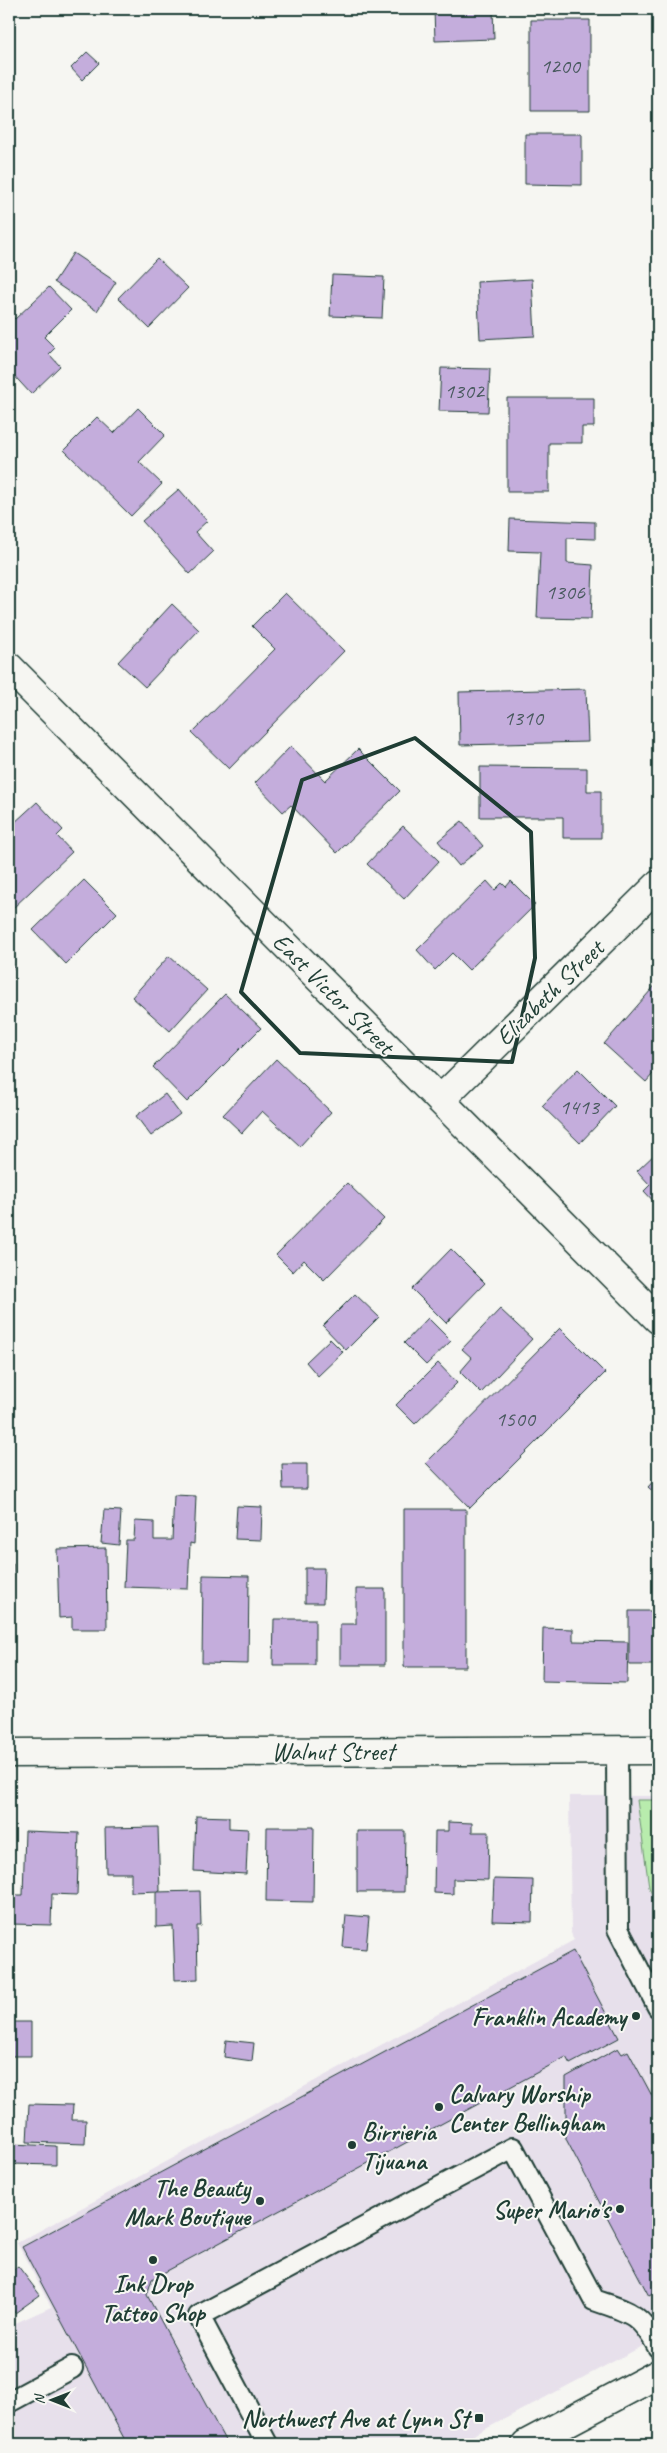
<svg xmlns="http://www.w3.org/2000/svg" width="667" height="2453" viewBox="0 0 667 2453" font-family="Caveat,sans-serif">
<rect width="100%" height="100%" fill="#f6f6f2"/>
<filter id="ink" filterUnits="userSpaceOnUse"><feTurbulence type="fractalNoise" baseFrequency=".02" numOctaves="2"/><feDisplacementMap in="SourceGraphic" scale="10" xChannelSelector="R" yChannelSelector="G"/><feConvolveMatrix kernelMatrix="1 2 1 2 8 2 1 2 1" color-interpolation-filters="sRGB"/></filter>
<g filter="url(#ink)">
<!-- built -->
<path fill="#e7e0eb" d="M569,1796H658V2099L636,2059L658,2101V2338L457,2444H9V2326L51,2307L17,2243L574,1940L571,1933Z"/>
<!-- green -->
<path fill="#b8ecad" stroke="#6c9470" d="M637,1800H658V1908L649,1887Z"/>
<!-- building -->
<path fill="#c4addc" stroke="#1f3d34" d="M434,9H493L494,39L435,41Z
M531,20H590V111H531Z
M87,52L99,63L82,80L71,68Z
M525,134H582V185L525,184Z
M73,253L116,282L97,311L54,282Z
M157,258L188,288L149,328L118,298Z
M332,275L384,277L382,318L330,316Z
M532,279L535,336L480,339L477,282Z
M49,287L71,310L44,337L55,348L49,354L60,366L31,394L9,370V313L15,319Z
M441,368L490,369L488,412L439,411Z
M507,398H594V427H582V443H549V492H507Z
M138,408L165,435L139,462L162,484L131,516L64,450L97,417L114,433Z
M179,489L207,521L195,532L213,552L190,574L142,521Z
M510,519L595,522V539L567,538V563L593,565L591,619L537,618L540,552L509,551Z
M285,593L344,651L229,769L192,733L275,649L252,626Z
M172,604L199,630L145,687L118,662Z
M586,689L588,742L460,745L459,692Z
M291,746L325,781L358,749L400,791L337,853L291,805L283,812L255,783Z
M480,767L587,768V791H601V838H563V817H480Z
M37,802L63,830L57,836L72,852L12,909L9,906V819L13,824Z
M462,821L483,846L459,866L438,841Z
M403,826L439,861L404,899L367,864Z
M84,880L117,913L66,964L33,930Z
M487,881L495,890L502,883L506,887L511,881L535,905L469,970L452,953L435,970L417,950Z
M169,956L207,990L170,1031L132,997Z
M9,961L14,967L9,972Z
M658,982V1068L646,1082L604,1044Z
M225,994L261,1028L187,1102L153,1067Z
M276,1059L331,1112L300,1146L262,1111L242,1133L223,1115Z
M578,1069L615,1106L580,1143L542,1106Z
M165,1094L180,1114L151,1136L136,1116Z
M658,1151V1206L644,1191L650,1185L637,1171Z
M347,1183L384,1219L324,1280L304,1260L293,1272L276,1255Z
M451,1249L485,1283L446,1323L412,1289Z
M355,1294L379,1317L346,1350L323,1326Z
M500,1309L532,1339L481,1393L460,1372L472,1358L462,1349Z
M428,1318L451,1341L426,1365L404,1343Z
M560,1328L605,1373L470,1508L426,1463Z
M330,1339L343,1352L318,1376L306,1362Z
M438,1363L457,1383L415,1424L396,1405Z
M282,1464H307V1489H283Z
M658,1476V1496L648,1487Z
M174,1495L196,1496L194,1544L190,1543L188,1589L124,1587L126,1540H134L135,1521L154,1522V1540H172Z
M237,1506L262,1507L261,1540L235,1539Z
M404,1509H466V1667H404Z
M104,1510L121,1511L119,1545L101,1543Z
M106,1548L107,1629H72V1617L59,1618L57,1549Z
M9,1564H13L12,1639H9Z
M305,1568H324L323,1603H305Z
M203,1575L249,1576L248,1664L202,1663Z
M356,1589H385V1665H340V1624H356Z
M629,1611H658V1665H629Z
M274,1619H315V1665H273Z
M543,1628L573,1629V1641L628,1642L627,1683L542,1681Z
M196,1816L229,1817V1828L248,1829L246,1874L194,1871Z
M448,1822L472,1823V1832H489L488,1880L453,1879V1894L434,1893L435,1831H448Z
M158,1827L160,1891L131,1892V1873H106L105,1828Z
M267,1827H314L313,1902L266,1901Z
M25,1831L79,1833L77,1895L52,1894L51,1925L11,1924L12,1895H23Z
M357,1831H405L404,1892H357Z
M494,1879L533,1880L532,1922L492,1921Z
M200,1891L201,1926H197L198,1979L175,1980L173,1926L156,1927V1892Z
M346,1915L369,1917L366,1949L343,1947Z
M573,1951L619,2038L570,2064L566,2057L152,2279L147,2295L227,2444H127L22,2247Z
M9,2022H31V2056H9Z
M226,2040L254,2043L252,2061L224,2057Z
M618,2048L622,2054L628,2051L658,2107V2291L649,2296L566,2139V2077Z
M29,2104L73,2105L72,2120H86L85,2144L27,2142Z
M11,2144L56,2146V2165L11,2164Z
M18,2266L40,2295L15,2313L9,2304V2273Z"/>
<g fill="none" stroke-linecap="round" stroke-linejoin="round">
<!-- service casing -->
<g stroke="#1f3d34" stroke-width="24">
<path id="service" d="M617,1750L618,1929L658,2007
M9,2402L72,2368
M267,2444L199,2316L513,2148L594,2300C629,2312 640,2313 658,2347"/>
</g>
<!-- minor casing -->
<g stroke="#1f3d34" stroke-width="31">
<path id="minor" d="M9,667L658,1319
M440,1100L658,885
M9,1753L658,1750"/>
</g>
<!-- secondary casing -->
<g stroke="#1f3d34" stroke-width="31">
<path id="secondary" d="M526,2444L658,2374"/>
</g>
<!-- service -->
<use href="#service" stroke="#f6f6f2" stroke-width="20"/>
<!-- minor -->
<use href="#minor" stroke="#f6f6f2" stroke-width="28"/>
<!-- secondary -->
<use href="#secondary" stroke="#f6f6f2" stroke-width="28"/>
</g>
</g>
<!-- marked area -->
<path fill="none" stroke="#1f3d34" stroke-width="4" stroke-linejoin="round" d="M415,738L531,832L535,958L512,1062L300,1053L241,992L302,780Z"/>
<!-- markers -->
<g fill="#1f3d34" stroke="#f6f6f2" stroke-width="2">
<circle cx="636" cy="2016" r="5"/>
<circle cx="439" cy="2107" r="5"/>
<circle cx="352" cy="2145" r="5"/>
<circle cx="260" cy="2201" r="5"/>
<circle cx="620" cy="2209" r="5"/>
<circle cx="153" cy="2260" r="5"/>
<rect x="474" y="2413" width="10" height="10" rx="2.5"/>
</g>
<g text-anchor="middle" stroke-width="4" stroke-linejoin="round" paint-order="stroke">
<!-- number labels -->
<g font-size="22" fill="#48595e">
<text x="560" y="73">1200</text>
<text x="464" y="398">1302</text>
<text x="565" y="599">1306</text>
<text x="523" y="725">1310</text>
<text x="579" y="1114">1413</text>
<text x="515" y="1426">1500</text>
</g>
<!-- street labels -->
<g font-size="25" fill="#1f3d34" stroke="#f6f6f2">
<text transform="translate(549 992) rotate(-44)" y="9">Elizabeth Street</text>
<text transform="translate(334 993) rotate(45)" y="9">East Victor Street</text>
<text x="333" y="1760">Walnut Street</text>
</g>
<!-- poi labels -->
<g font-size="25" font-weight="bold" fill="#1f3d34" stroke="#f6f6f2" text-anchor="end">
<text x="626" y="2025">Franklin Academy</text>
<text x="449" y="2102" text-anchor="start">Calvary Worship<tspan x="449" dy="29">Center Bellingham</tspan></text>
<text x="362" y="2140" text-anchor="start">Birrieria<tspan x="362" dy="29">Tijuana</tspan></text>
<text x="250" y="2196">The Beauty<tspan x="250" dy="29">Mark Boutique</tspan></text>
<text x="610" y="2218">Super Mario's</text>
<text x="153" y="2292" text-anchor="middle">Ink Drop<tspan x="153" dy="29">Tattoo Shop</tspan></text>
<text x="469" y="2427">Northwest Ave at Lynn St</text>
</g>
</g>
<!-- margin -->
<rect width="667" height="2453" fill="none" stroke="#f6f6f2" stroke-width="30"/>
<rect x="15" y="15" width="637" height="2423" fill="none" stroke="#1f3d34" stroke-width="2" filter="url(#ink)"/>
<!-- north arrow -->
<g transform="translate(52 2400) rotate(270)" stroke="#f6f6f2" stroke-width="4" paint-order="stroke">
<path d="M0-4L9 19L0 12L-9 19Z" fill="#1f3d34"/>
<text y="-8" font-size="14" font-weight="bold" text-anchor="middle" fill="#1f3d34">N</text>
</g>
</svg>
